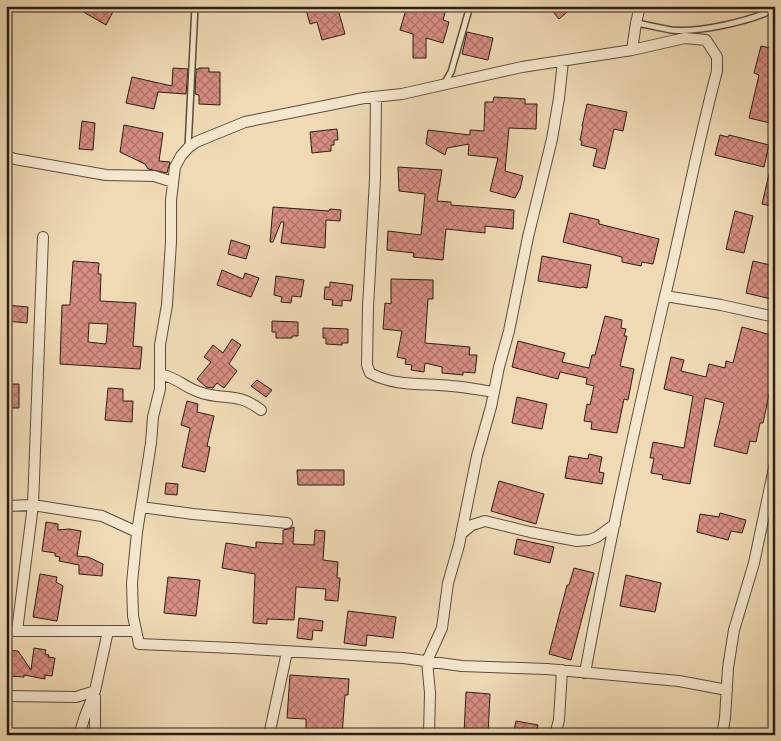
<svg xmlns="http://www.w3.org/2000/svg" width="781" height="741" viewBox="0 0 781 741" font-family="'IM FELL French Canon',serif">
<defs>
<pattern id="building-cross-hatch" width="8" height="8" patternUnits="userSpaceOnUse" patternTransform="scale(1.25)"><rect width="8" height="8" fill="#d78d82"/><path d="M0 0l8 8M0 8l8-8" fill="none" stroke="#ae7369"/></pattern>
</defs>
<rect width="100%" height="100%" fill="#efdab4"/>
<filter id="stains"><feTurbulence type="fractalNoise" baseFrequency=".004" numOctaves="4"/><feColorMatrix values="0 0 0 0 .2 0 0 0 0 .09 0 0 0 0 .02 0 0 0 .5 -.17"/></filter>
<radialGradient id="worn" r=".72"><stop offset=".6" stop-color="#630" stop-opacity="0"/><stop offset="1" stop-color="#630" stop-opacity=".3"/></radialGradient>
<!-- building -->
<path fill="url(#building-cross-hatch)" stroke="#291e17" fill-rule="evenodd" d="M73,6H116L106,25Z
M305,6H337L345,34L322,40L317,22L310,24Z
M407,6H447L443,20L449,22L443,43L426,38V58H413V34L400,30Z
M548,6H574L559,19Z
M467,32L493,38L488,60L462,54Z
M761,46L775,49V102L770,123L749,118L759,75L754,73Z
M173,68L188,69L186,94L158,92L154,109L126,103L132,77L172,86Z
M199,68H209V72H220V105L199,104V95L195,94L196,69H199Z
M494,97L525,99V104H537L536,129L509,128L505,171L523,176L520,189L515,198L490,191L498,158L468,155L469,144L447,148L445,155L426,144L428,130L470,135V130L484,131L485,102H493Z
M587,104L627,112L623,131L614,129L605,169L593,166L597,149L581,145L582,141L580,140L583,126H582Z
M82,121L95,123L93,150L79,149Z
M124,125L163,133L159,161L170,162L167,173L148,169L145,164L120,152Z
M337,129L338,140H334V145H331V151L312,153L310,132Z
M720,135L728,137L729,135L769,145L764,167L715,155Z
M771,166L775,167V207L762,204Z
M398,167L442,170L437,201L451,202V205L514,210L513,229L485,226V233L446,229L443,260L413,257L414,253L387,250L388,231L421,235L425,194L399,191Z
M273,207L329,211L330,209L341,210L340,221L326,220L325,248L281,243L284,222H281L273,242H270Z
M735,211L753,216L744,253L726,249Z
M570,213L599,220V224L659,239L653,264L642,262L641,266L622,262V257L563,242Z
M231,240L250,246L246,259L228,254Z
M542,256L591,265L587,288L582,287L581,288L538,281Z
M73,261L99,263L98,274H101L100,301L136,303L133,346L142,347L140,369L60,364L62,305H70ZM89,323L108,324L106,344L88,342Z
M753,261L775,266V300L746,293Z
M222,270L243,279L245,273L259,278L251,297L217,285Z
M276,276L304,280L301,297L292,296L291,303L281,302L282,297L274,295Z
M391,279L433,280V299H428L425,343L470,347L469,355H477L475,373L463,372V375L442,373V367L425,363L424,372L411,370L412,365L405,364L406,359L397,357L402,331L383,329L385,303L391,304Z
M330,282L353,285L351,301L342,300V306L332,305L333,300L324,299L325,287H330Z
M6,305L28,307L27,323L6,321Z
M605,316L622,320L621,328L626,329L624,336H627L620,366L634,369L628,400L624,399L617,433L591,429L592,422L584,421L587,404L590,405L594,386L586,384L587,378L560,372L558,379L512,367L518,341L565,353L562,362L589,368L592,355H595Z
M272,321L298,322V336H292V338H276V332H272Z
M742,327L775,336V360L771,376H773L763,423H760L756,442L750,441L747,454L714,446L724,403L705,398L690,484L662,479L663,475L651,473L654,458H650L653,442L684,448L693,396L664,389L671,357L684,360L681,371L706,377L709,364L725,368L726,361L733,363Z
M323,328L348,329V343H342V345L326,344V338H323Z
M232,339L241,345L229,364L237,371L224,388L217,383L213,388L206,387L197,379L211,362L204,357L213,345L223,353Z
M257,380L272,390L266,397L251,386Z
M6,384H19V408H6Z
M108,388L123,389V401H133L132,422L105,420Z
M517,397L547,404L542,429L512,423Z
M187,401L198,404L197,412L214,416L207,446L210,447L205,472L182,467L190,428L181,425Z
M589,454L602,457L599,472L604,473L602,484L565,478L569,456L588,459Z
M297,470H344V485H298Z
M499,481L544,494L536,524L491,511Z
M166,483L178,484L177,495L165,494Z
M720,513L746,520L742,533L731,531L728,540L697,532L700,514L719,517Z
M46,522L58,524V530L69,529L81,531L77,556L88,557L103,564L102,576L79,574V565L59,561L60,557L55,556V553L42,551Z
M294,527L293,544L314,545L315,530L325,531L323,560L338,562L337,578H340L338,601L325,600L326,589L296,587L294,620L267,619V624L253,623L255,574L222,568L226,543L256,548V542L283,544V530L289,529Z
M517,539L554,547L550,563L514,554Z
M574,568L594,573L571,660L549,654L567,585H569Z
M40,574L57,577L56,582L63,586L57,621L33,617Z
M626,575L661,583L655,612L620,606Z
M168,577L200,580L196,616L164,613Z
M348,611L396,617L393,638L367,635L366,646L344,643Z
M299,618L323,621L322,631L313,630L312,640L297,638Z
M34,648L46,650L45,654L49,655L48,657L55,658L52,676L45,675V679L24,675V677L6,676V650L18,651L31,670Z
M290,675L349,679L348,695H345L342,735H306V719L287,718Z
M466,692L490,694L488,735L464,734Z
M516,721L538,725L536,735H513Z"/>
<g fill="none" stroke-linecap="round" stroke-linejoin="round">
<!-- lane casing -->
<g stroke="#5a4d3e" stroke-width="8">
<path id="lane" d="M636,23C648,25 660,28 671,30C699,33 750,21 775,9
M444,84L451,72L470,6
M188,148L195,6"/>
</g>
<!-- street casing -->
<g stroke="#5a4d3e" stroke-width="12">
<path id="street" d="M632,50L636,23L640,6
M376,97L375,179L368,307L367,365L370,373C395,387 424,383 451,386C466,387 480,390 494,392
M6,156L15,159L106,175L154,176L173,182
M665,296L721,305L775,317
M160,374C178,378 184,387 199,392C224,401 236,391 261,410
M6,506L33,505L102,516L137,532
M141,507L193,514L287,523
M461,534L472,525L485,521L530,532L577,541L589,540L597,537L615,524
M6,631H135
M17,631L33,505L43,237
M585,673C608,547 636,421 665,296C683,221 697,146 717,71V57L706,40L685,38L632,50L522,67L402,94L364,98L245,122L196,142L188,148L181,156L175,167L171,200V242L167,305L160,345V389L153,417L151,443L137,532L132,583L133,616L139,644L234,648L403,658L462,666L547,669L679,681L727,690
M6,696L76,697L95,691L108,631
M79,735L85,716L95,691
M95,735V697
M269,735L287,652
M429,735L430,693L427,661L442,628L448,583L459,545L477,456L491,407L499,367L509,331L528,237L552,139L559,98L563,61
M555,735L559,720L562,670
M722,735L725,718L728,668L734,630L754,563L775,463"/>
</g>
<!-- lane -->
<use href="#lane" stroke="#f5e7ce" stroke-width="5"/>
<!-- street -->
<use href="#street" stroke="#f5e7ce" stroke-width="10"/>
</g>
<!-- margin -->
<rect width="781" height="741" fill="none" stroke="#efdab4" stroke-width="25"/>
<rect x="8" y="8" width="766" height="726" fill="none" stroke="#291e17" stroke-width="2.5"/>
<rect x="12" y="12" width="756" height="716" fill="none" stroke="#291e17"/>
<rect width="100%" height="100%" filter="url(#stains)"/>
<rect width="100%" height="100%" fill="url(#worn)"/>
</svg>
